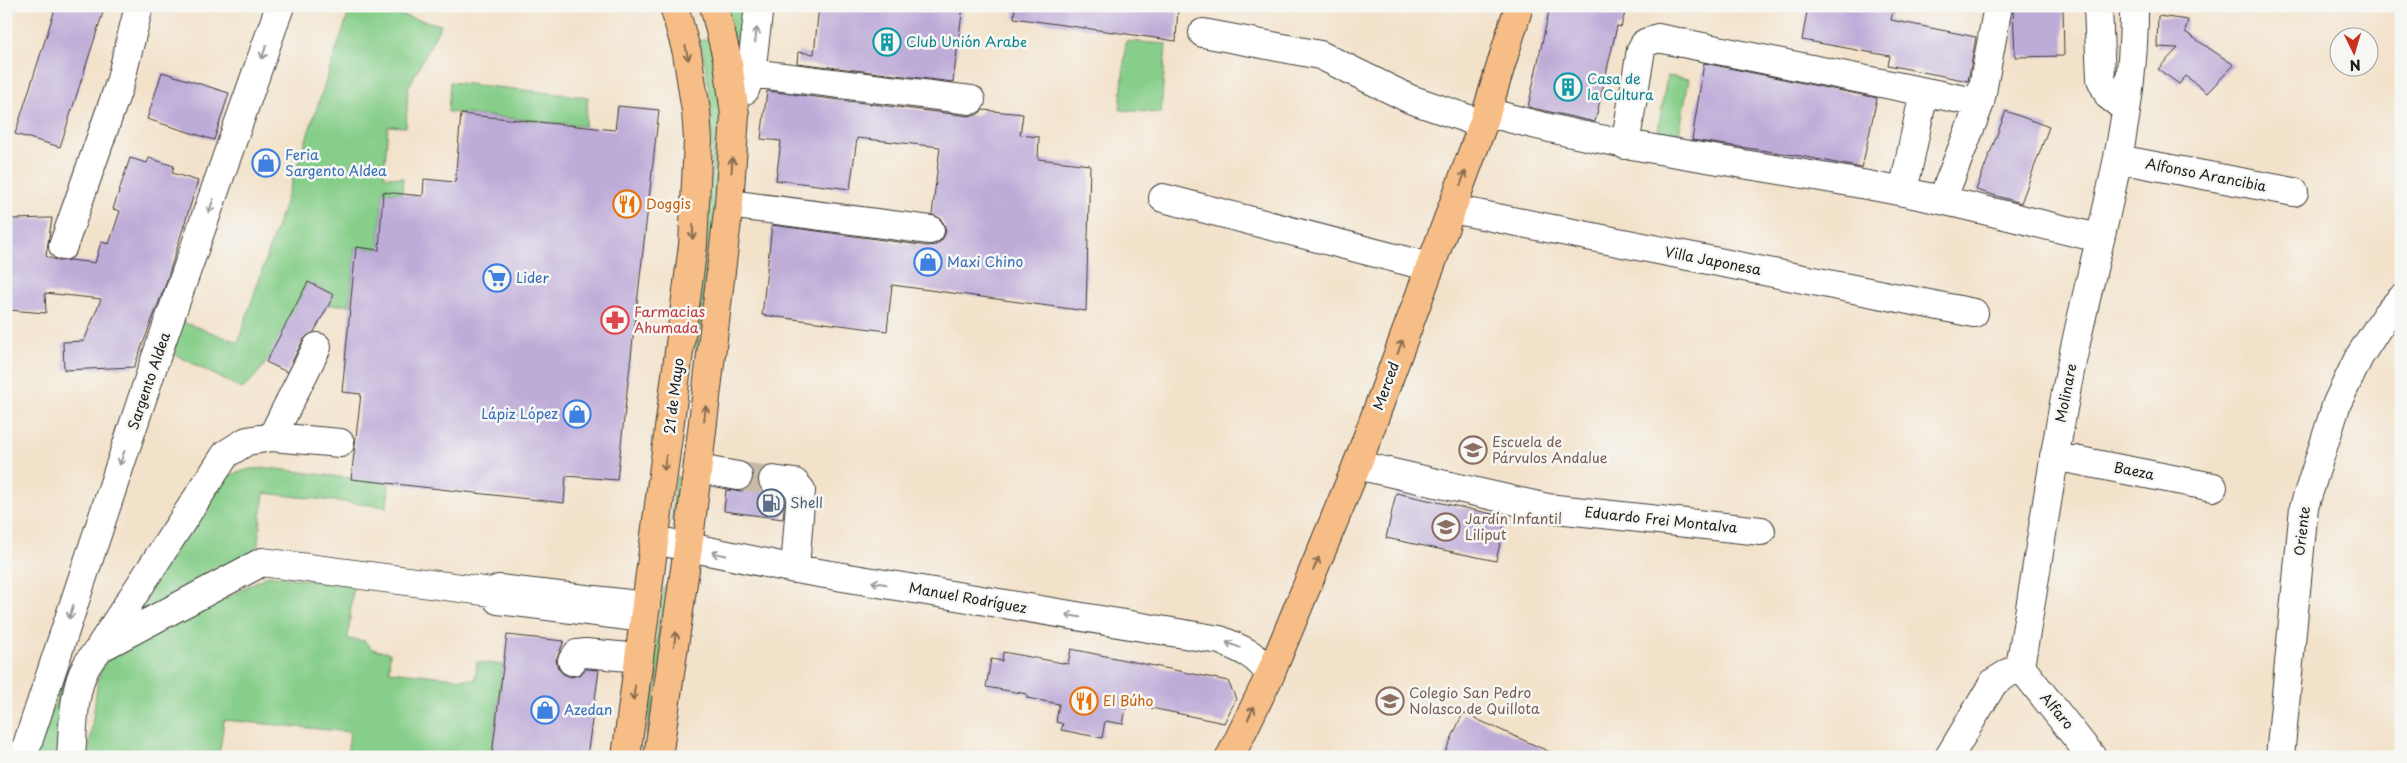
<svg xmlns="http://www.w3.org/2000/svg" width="2407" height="763" viewBox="0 0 2407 763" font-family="'Playpen Sans',sans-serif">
<rect width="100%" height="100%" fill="#f6f6f2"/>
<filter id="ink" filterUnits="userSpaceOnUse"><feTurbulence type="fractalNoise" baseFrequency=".02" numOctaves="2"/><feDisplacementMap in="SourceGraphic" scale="10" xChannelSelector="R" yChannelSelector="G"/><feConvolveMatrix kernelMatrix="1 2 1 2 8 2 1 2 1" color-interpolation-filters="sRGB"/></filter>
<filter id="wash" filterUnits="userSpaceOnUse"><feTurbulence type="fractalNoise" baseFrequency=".0096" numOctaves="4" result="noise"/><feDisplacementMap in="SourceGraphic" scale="20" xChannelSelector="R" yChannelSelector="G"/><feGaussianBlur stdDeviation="1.12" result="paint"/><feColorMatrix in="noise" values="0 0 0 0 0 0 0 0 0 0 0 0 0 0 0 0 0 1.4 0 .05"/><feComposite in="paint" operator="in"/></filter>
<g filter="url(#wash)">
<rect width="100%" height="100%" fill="#f3e2ca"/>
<!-- green -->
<path fill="#86ce89" stroke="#517552" d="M351,6H364L441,25L408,88L406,127L388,126L384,176L403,178L402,193L383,192L379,250L355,247L350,305H328L334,295L308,282C290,316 272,366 242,389L174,354L180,321L238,342Z
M721,6H751L743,66Z
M710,38L720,83L722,149L698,353L691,338C702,260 717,184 710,104C708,82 706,61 699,41Z
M1126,41L1166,44L1161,113L1120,110Z
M1667,76L1689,79L1679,135L1658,131Z
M450,82L588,97L585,126L448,112Z
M269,468L389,483L387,507L264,493L257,552L124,625L219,478L250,469Z
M676,477L688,479L683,522L671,521Z
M269,575L353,586L348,639L365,641L372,649L390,653L389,671L475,680L477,662L503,665L492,754L521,757H347L350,732L224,720L219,757H88L98,678L105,661Z
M675,576L645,757L652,676L663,588Z
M71,663L63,707L60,757H33Z"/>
<g id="blocks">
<!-- building -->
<path fill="#beacd8" d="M56,6H105L60,147L15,134Z
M819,6H963L953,82L797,63L798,52L814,54Z
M1015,6H1178L1176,41L1014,18Z
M1560,6H1621L1626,9L1621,27L1617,26L1595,122L1528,107L1549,11L1559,13Z
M1808,6H1868L1893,11L1891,20L1976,37L1968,81L1888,65L1890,56L1802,40Z
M2013,6H2063L2064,56L2015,57Z
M2158,16L2188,20L2185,32L2234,65L2207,93L2186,76L2179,84L2158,69L2178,48L2157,47Z
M1704,63L1877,98L1862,168L1801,156L1692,140Z
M162,72L229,93L214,140L147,119Z
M767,91L969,116L977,115L983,110L1023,114L1020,135L1039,137L1038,159L1090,165L1086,311L892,285L887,331L762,315L772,225L928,246L936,245L942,240L946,232L944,224L940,218L932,215L940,147L857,138L850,189L776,180L781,141L761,139Z
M618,106L659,110L617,480L566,476L564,503L351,479L361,394L342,392L356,247L379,250L383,192L423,196L424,179L455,182L461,114L615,130Z
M2006,111L2049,127L2021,203L1976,190Z
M130,158L147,163L149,158L174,166L172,173L198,181L165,286L134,367L64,370L63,342L84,341L101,299L45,293L46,313L8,310L11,219L52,218L46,256L58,261L70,260L95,263L101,242L109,244L120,211L113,209Z
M308,282L334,295L314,332L303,340L287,372L266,362Z
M752,469L761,470L758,478L759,486L763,492L785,497L783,519L724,511L726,490L743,491L750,486L753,478Z
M1396,493L1506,517L1496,561L1386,538Z
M507,635L564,641L556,660L558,668L563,674L571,677L579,675L586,669L599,670L587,757H521L492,754Z
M1071,649L1228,681L1236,699L1224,723L1127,703L1123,724L1105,721L1102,738L1061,730L1063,724L1056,722L1059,704L1027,698V694L986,687L991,659L1002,661L1003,652L1068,664Z
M1463,713L1561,757H1443Z"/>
</g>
</g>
<g filter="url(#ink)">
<use href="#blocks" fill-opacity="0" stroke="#3c3a36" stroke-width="1"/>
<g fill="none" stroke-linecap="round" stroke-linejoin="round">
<!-- minor-tunnel -->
<path stroke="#c8baa7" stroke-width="28" stroke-dasharray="28 14" stroke-linecap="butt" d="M738,476L773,480"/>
<!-- minor casing -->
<g stroke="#3c3a36" stroke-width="30">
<path id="minor" d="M2098,6L2101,79L2109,96L2126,109
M1203,33L1320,55L1410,99L1483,124
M751,73L971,100
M745,90L751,73L759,6
M1487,112C1624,151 1765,164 1904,192C1969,205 2034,223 2099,238
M1625,145L1641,50L1645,43L1658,38L1980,103
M2118,159L2294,192
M1903,192L1924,92
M1163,198L1430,267
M1942,200L1980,103L1998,6
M729,204L930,230
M1452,209L1974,313
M63,246L120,83L139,6
M272,437L317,347
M2054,456L2213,487
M1357,465L1547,508L1761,531
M698,469L738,476
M773,480L795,483L801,490L795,569
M655,540L795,569L1220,640C1241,649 1257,654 1270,675
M644,618L498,600L499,589L646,606
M101,645L226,454L247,441L272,437L340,443
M572,661L577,654L586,653L639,658
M2020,666L2092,757
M23,757L154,363L280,6
M71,757C73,731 73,689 86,667C89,660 95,654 100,648L262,562L499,593
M1949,757L1994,682L2020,666C2039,562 2052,456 2074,352C2098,238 2135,124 2134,6
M2280,757L2304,507L2337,403L2359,357L2386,315L2401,299"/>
</g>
<!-- major casing -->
<g stroke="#3c3a36" stroke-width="30">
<path id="major" d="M626,757L693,245L698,140L696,111L687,53L674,6
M658,757L688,548L729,204L735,115L728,62L714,6
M1230,757L1270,675L1357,465L1483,124L1519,6"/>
</g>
<!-- minor -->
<use href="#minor" stroke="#fff" stroke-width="28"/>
<!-- major -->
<use href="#major" stroke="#f6be86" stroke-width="28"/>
</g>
<!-- one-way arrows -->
<defs><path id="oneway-shaft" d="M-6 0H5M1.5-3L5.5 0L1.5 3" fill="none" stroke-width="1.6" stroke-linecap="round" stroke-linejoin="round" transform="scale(1.25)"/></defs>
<g stroke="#999">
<use href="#oneway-shaft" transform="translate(756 35) rotate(-83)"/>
<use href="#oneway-shaft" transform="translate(264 52) rotate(109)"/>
<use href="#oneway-shaft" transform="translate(211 206) rotate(110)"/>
<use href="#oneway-shaft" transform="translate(122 458) rotate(109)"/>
<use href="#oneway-shaft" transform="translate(719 554) rotate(-169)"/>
<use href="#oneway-shaft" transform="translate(879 583) rotate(-170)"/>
<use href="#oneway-shaft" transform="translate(71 612) rotate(108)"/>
<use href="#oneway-shaft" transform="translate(1073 616) rotate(-170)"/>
<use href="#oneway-shaft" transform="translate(1233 645) rotate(-159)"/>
</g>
<g stroke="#896d51">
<use href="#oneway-shaft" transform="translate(687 53) rotate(78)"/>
<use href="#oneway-shaft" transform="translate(732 165) rotate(-86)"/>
<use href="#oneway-shaft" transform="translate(1463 178) rotate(-70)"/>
<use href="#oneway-shaft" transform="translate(693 232) rotate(93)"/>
<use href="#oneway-shaft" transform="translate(1400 347) rotate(-70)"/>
<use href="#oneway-shaft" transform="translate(705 413) rotate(-83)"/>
<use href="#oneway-shaft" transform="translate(665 463) rotate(97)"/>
<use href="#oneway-shaft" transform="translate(1316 564) rotate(-67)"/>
<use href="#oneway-shaft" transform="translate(675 639) rotate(-82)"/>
<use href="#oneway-shaft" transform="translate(634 693) rotate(98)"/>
<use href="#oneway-shaft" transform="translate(1251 713) rotate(-64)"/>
</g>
</g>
<!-- icons -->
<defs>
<g id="building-ring" transform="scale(1.4375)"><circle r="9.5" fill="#f6f6f2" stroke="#0f9aa8" stroke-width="1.5"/><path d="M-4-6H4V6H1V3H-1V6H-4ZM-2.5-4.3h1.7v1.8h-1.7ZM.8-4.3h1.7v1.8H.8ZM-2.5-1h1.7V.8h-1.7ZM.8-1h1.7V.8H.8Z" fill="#0f9aa8"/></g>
<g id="shop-ring" transform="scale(1.4375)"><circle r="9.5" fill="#f6f6f2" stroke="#3f7fe0" stroke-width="1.5"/><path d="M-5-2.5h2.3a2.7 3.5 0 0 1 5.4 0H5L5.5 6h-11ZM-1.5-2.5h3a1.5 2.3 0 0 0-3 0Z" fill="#3f7fe0"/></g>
<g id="restaurant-ring" transform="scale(1.4375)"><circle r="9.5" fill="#f6f6f2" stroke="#e8710a" stroke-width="1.5"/><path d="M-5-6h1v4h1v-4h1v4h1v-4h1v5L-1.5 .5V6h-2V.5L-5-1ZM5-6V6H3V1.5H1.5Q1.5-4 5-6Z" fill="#e8710a"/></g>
<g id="supermarket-ring" transform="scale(1.4375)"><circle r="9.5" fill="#f6f6f2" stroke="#3f7fe0" stroke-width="1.5"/><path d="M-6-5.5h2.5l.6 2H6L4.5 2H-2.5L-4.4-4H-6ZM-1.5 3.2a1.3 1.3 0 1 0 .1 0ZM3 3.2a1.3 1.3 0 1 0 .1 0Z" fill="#3f7fe0"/></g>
<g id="pharmacy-ring" transform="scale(1.4375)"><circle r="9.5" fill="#f6f6f2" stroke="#e0444e" stroke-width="1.5"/><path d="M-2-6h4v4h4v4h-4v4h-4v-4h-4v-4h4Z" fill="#e0444e"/></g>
<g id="school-ring" transform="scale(1.4375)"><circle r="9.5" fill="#f6f6f2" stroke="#8d6e63" stroke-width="1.5"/><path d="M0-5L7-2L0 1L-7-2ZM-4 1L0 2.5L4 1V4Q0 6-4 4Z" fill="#8d6e63"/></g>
<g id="fuel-ring" transform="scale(1.4375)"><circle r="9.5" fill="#f6f6f2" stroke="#5c6f8a" stroke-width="1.5"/><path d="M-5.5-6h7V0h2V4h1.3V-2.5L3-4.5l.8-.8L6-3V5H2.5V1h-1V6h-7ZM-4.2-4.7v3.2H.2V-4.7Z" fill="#5c6f8a"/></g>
</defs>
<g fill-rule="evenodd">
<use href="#building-ring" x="887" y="42"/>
<use href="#building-ring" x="1568" y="87"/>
<use href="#shop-ring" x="266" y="163"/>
<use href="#restaurant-ring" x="627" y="204"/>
<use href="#shop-ring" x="928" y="262"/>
<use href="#supermarket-ring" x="497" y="278"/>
<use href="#pharmacy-ring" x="615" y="320"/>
<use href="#shop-ring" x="577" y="414"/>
<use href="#school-ring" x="1473" y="450"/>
<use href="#fuel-ring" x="771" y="503"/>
<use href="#school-ring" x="1446" y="527"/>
<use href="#restaurant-ring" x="1084" y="701"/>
<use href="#school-ring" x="1390" y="701"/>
<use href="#shop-ring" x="545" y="710"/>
</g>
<g text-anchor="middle" stroke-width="5" stroke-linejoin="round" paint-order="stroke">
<!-- culture labels -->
<g font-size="14" fill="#0d838f" stroke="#f6f6f2" text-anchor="start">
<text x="906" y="47">Club Unión Arabe</text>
<text x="1587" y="84">Casa de<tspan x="1587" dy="16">la Cultura</tspan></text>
</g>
<!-- shop labels -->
<g font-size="14" fill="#366cbe" stroke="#f6f6f2" text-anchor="start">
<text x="285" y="160">Feria<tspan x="285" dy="16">Sargento Aldea</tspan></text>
<text x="947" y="267">Maxi Chino</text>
<text x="516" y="283">Lider</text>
<text x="558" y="419" text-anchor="end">Lápiz López</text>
<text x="564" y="715">Azedan</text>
</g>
<!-- street labels -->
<g font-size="14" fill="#1c1c1c" stroke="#f6f6f2">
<text transform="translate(2206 175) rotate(11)" y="5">Alfonso Arancibia</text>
<text transform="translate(1713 261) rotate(11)" y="5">Villa Japonesa</text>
<text transform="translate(149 381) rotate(-71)" y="5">Sargento Aldea</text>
<text transform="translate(1386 386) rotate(-70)" y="5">Merced</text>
<text transform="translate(2066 393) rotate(-79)" y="5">Molinare</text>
<text transform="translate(674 396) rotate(-83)" y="5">21 de Mayo</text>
<text transform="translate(2134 471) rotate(11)" y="5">Baeza</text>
<text transform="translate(1661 520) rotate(6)" y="5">Eduardo Frei Montalva</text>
<text transform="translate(2302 531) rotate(-83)" y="5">Oriente</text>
<text transform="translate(968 598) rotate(10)" y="5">Manuel Rodríguez</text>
<text transform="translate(2057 711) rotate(50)" y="5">Alfaro</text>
</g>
<!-- food labels -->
<g font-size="14" fill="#c56008" stroke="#f6f6f2" text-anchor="start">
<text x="646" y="209">Doggis</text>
<text x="1103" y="706">El Búho</text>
</g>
<!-- health labels -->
<g font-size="14" fill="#be3a42" stroke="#f6f6f2" text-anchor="start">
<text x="634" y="317">Farmacias<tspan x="634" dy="16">Ahumada</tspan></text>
</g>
<!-- education labels -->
<g font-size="14" fill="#785e54" stroke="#f6f6f2" text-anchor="start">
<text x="1492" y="447">Escuela de<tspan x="1492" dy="16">Párvulos Andalue</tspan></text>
<text x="1465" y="524">Jardín Infantil<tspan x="1465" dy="16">Liliput</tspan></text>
<text x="1409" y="698">Colegio San Pedro<tspan x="1409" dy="16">Nolasco de Quillota</tspan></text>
</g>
<!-- service labels -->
<g font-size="14" fill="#4e5e75" stroke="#f6f6f2" text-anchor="start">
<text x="790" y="508">Shell</text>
</g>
</g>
<!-- margin -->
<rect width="2407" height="763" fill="none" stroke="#f6f6f2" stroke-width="25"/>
<!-- north arrow -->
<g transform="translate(2354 52) rotate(175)"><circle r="24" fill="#f6f6f2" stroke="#9f9f9c"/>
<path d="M0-4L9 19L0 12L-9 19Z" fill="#c8321e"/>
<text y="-8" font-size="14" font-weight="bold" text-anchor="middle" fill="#1c1c1c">N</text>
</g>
</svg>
